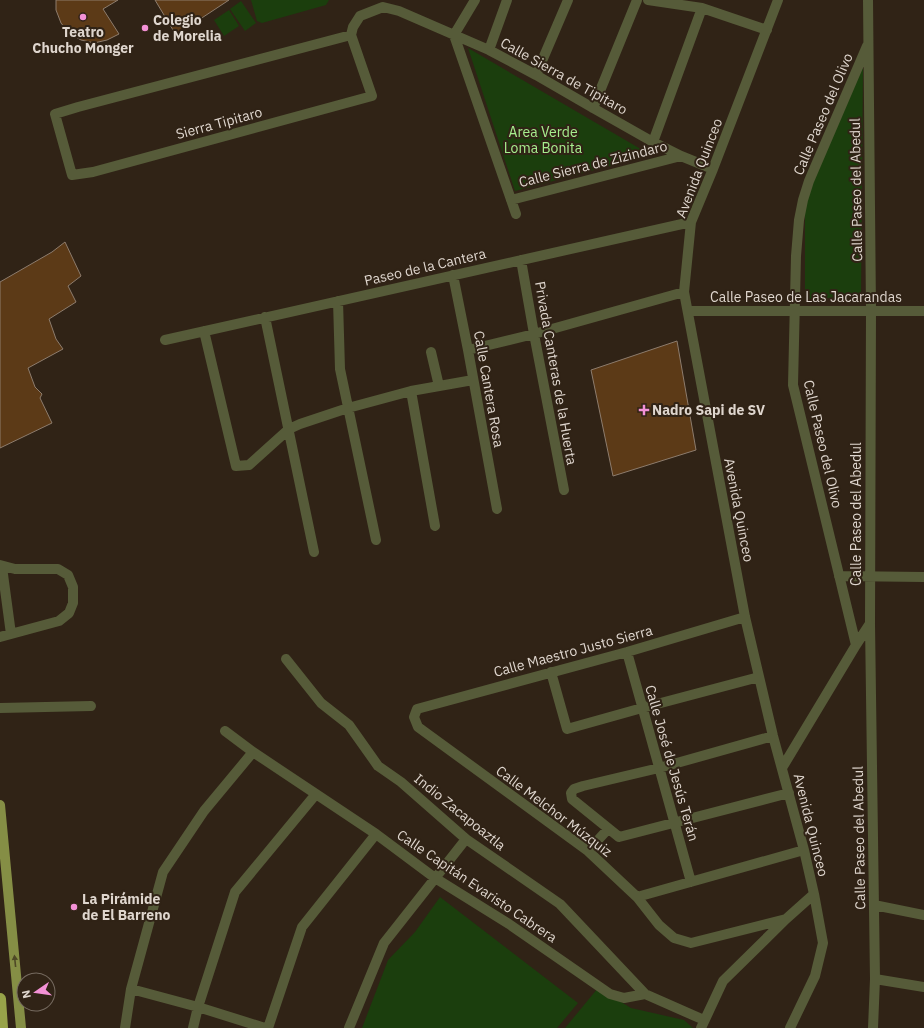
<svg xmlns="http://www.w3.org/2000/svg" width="924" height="1028" viewBox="0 0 924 1028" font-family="'IBM Plex Sans',sans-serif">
<rect width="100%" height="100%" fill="#302316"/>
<!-- green -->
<path fill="#1b3e0d" d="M251,0H329L326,5L262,23L257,21Z
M241,1L256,23L245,31L230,9Z
M229,10L239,26L224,36L214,20Z
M468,48L651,155L515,191Z
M863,67L861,297L805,299V201Z
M440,897L578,1003L557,1028H362L388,960L415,932Z
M598,988L631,1008L684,1020L693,1028H565Z"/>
<!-- building -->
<path fill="#5c3a17" stroke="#8d7c6d" d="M56,0H118L103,9L119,34L107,40L94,43L81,40L69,33L61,23L56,10Z
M155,0H229L176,35Z
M65,242L81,276L68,286L76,302L49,319L56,339L63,349L28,368L35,387L42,394L40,398L52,423L0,448V282L52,252Z
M677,341L696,450L613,476L591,370Z"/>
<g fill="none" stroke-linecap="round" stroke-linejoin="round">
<!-- minor -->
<path stroke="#565b39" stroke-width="10" d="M475,0L454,35L516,214
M648,0L702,8L767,30
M778,0L713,169L691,222L684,292L745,617L773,736L804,850L814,894L823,943L815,976L790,1028
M868,0L871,311L870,624L875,979L873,1028
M351,35L78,107L55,114L72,175L93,172L372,96L351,35L353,27L360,16L383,7L399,11L489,50L536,75L593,108L653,142L681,156L713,169
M489,50L507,0
M536,75L568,0
M593,108L637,0
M653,142L702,8
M511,200L681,156
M521,260L534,334L564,490
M453,275L468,350L497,509
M338,301L340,369L376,540
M688,311H924
M265,317L314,552
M204,331L236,466L249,465L289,429L300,424L348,408L411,391L473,380
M165,340L691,222
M468,350L534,334L684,292
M431,352L439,386
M411,391L435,526
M0,565L15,569H58L68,575L73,587V603L69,613L59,621L0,637
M2,567L11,634
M839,576L924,577
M745,617L627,652L417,709L414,717L418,727L588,851L637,897L659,925L674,938L691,943L786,919
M856,645L793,385L796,256L799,220L803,200L809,181L867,46
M627,652L691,882
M286,659L321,703L349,725L378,766L401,782L466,839L560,904L645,994
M551,672L567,729L642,708L759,677
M0,708L91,706
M225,731L253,752L376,834L435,878L509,924L610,994L624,998L645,994L704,1020
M773,736L659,768L583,786L574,789L571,793L572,799L619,837L789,793
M782,768L856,645L869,625
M588,851L608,829
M637,897L804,850
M874,905L924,915
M875,979L924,987
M131,989L198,1007L265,1028
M125,1028L131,989L163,872L204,811L253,752
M193,1028L198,1007L235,892L316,794
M268,1028L302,927L376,834
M349,1028L384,943L466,839
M701,1028L723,981L786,919L814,894"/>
<!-- major -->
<path stroke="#858e45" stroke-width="10" d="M0,805L21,1028"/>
<!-- highway -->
<path stroke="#98a349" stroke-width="12" d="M0,999L2,1028"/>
</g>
<!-- one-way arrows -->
<defs><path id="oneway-solid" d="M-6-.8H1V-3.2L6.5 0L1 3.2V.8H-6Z"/></defs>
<use fill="#4e4826" href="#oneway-solid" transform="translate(15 961) rotate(-96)"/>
<!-- markers -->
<g fill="#f391d5" stroke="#302316" stroke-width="1.5">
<circle cx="83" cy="17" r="4"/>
<circle cx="145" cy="28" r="4"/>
<path d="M642 404h4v4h4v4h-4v4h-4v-4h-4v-4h4z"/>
<circle cx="74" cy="907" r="4"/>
</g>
<g text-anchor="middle" stroke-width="4" stroke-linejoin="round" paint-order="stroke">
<!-- poi labels -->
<g font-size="14" font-weight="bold" fill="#dfd6ce" stroke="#302316" text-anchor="start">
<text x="153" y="25">Colegio<tspan x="153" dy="16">de Morelia</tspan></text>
<text x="83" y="37" text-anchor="middle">Teatro<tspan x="83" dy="16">Chucho Monger</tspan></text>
<text x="652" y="415">Nadro Sapi de SV</text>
<text x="82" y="904">La Pirámide<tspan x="82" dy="16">de El Barreno</tspan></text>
</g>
<!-- street labels -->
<g font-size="14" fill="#dfd6ce" stroke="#302316">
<text transform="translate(564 76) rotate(29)" y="5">Calle Sierra de Tipitaro</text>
<text transform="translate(823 114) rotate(-67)" y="5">Calle Paseo del Olivo</text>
<text transform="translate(219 123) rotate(-15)" y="5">Sierra Tipitaro</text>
<text transform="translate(593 164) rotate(-14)" y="5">Calle Sierra de Zizindaro</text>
<text transform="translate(699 168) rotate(-69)" y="5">Avenida Quinceo</text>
<text transform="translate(856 190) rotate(-91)" y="5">Calle Paseo del Abedul</text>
<text transform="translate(425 267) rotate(-13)" y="5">Paseo de la Cantera</text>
<text x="806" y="302">Calle Paseo de Las Jacarandas</text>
<text transform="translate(556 373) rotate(80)" y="5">Privada Canteras de la Huerta</text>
<text transform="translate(489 389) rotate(80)" y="5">Calle Cantera Rosa</text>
<text transform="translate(823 444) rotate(77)" y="5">Calle Paseo del Olivo</text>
<text transform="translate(739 510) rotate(79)" y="5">Avenida Quinceo</text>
<text transform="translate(856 514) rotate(-90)" y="5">Calle Paseo del Abedul</text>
<text transform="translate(573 651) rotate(-15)" y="5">Calle Maestro Justo Sierra</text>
<text transform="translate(672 763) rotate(74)" y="5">Calle José de Jesús Terán</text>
<text transform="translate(554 811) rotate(37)" y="5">Calle Melchor Múzquiz</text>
<text transform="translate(460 812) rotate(39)" y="5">Indio Zacapoaztla</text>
<text transform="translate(811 825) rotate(76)" y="5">Avenida Quinceo</text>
<text transform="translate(859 838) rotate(-91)" y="5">Calle Paseo del Abedul</text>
<text transform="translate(477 886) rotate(34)" y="5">Calle Capitán Evaristo Cabrera</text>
</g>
<!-- park labels -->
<g font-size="14" fill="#a6ee8e" stroke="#302316">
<text x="543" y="137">Area Verde<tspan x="543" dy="16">Loma Bonita</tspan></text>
</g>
</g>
<!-- north arrow -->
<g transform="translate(36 992) rotate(257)"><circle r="19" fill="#302316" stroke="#766b60"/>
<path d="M0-3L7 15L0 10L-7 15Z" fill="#f391d5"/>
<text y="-6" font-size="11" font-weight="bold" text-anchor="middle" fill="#dfd6ce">N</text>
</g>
</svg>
